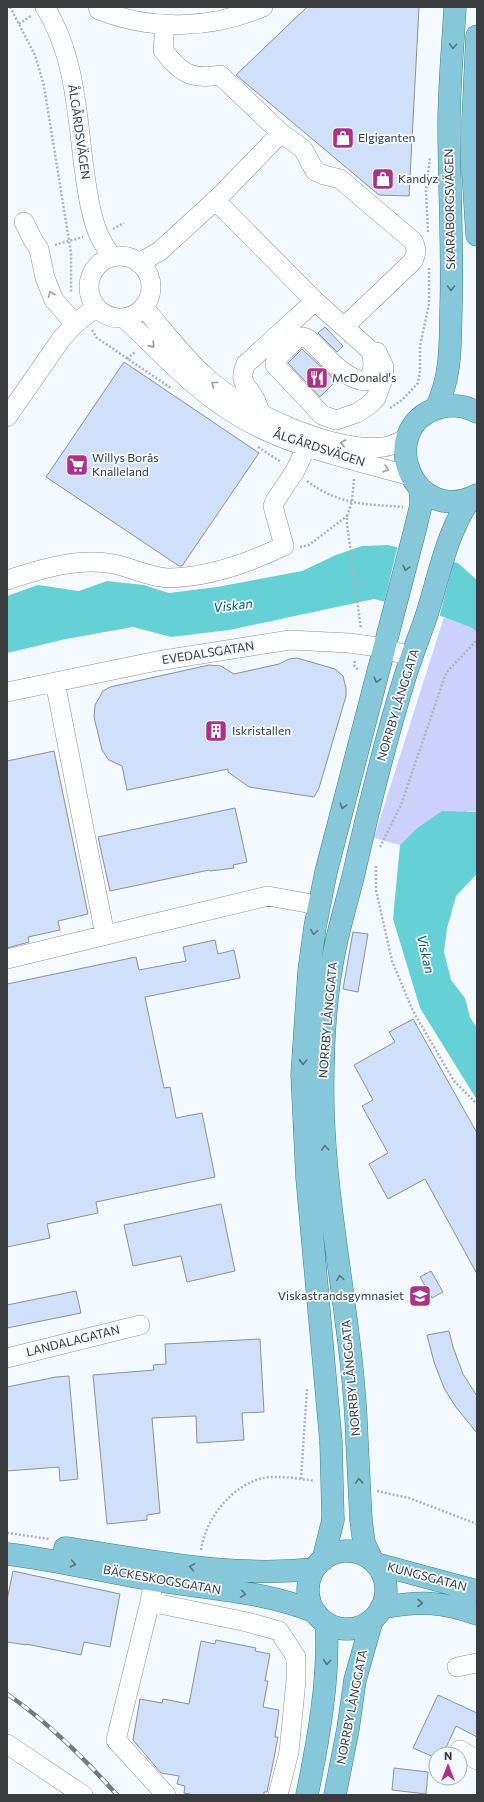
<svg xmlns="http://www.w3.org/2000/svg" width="484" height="1802" viewBox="0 0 484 1802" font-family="Commissioner,sans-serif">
<rect width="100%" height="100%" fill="#f4f9fd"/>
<!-- green -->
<path fill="#ccd0fb" d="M444,617L472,628L477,632V812L469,811L416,829L400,845L374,838Z"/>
<!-- water -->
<path fill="#65d1d6" d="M388,545L458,563L477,580V632L472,628L444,617L374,599L229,630L171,637L133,627L66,639L7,653V596L38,585L79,591L107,581L144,585L169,593L217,587L302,571L336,555L362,546Z
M442,811L477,812V874L456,896L447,928L444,952L451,980L465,998L470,1017L477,1028V1100L420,1008L393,919L400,845L416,829Z"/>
<!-- pier -->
<path fill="#f4f9fd" d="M398,545L454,560L439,618L384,603Z"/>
<!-- building -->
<path fill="#d0e0fb" stroke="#8e9195" d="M307,7H419L409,196L379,195L236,75Z
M325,327L343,346L337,352L318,333Z
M302,349L336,381L320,397L288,363Z
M124,362L259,453L182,566H179L46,477Z
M297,658L335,669L343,676L346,688V696L319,788L314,797L249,787L228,772V769L127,790L122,766L109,760L102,750L94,717L95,705L103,691L110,687L209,665L221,666L234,674L279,664L289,659Z
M54,751L88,914L58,921L60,930L28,937L29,942L7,948V761Z
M235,808L247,862L233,865L234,868L210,871L209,870L110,891L98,837Z
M353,932L368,934L358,992L343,989Z
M215,940L218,954L234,950L240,978L145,997L164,1088L170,1087L176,1118L202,1113L215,1177L96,1202L98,1213L47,1224L50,1238L7,1247V984L136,957L139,970L186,961L183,947Z
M413,1019L477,1133V1274L425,1179L388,1199L369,1164L388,1153L362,1106L373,1100L354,1065L395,1042L389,1032Z
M221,1204L235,1271L187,1282L181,1256L133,1266L124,1225Z
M431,1271L443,1292L432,1298L420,1277Z
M76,1291L81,1313L7,1328V1305Z
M449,1331L453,1347L463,1374L477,1396V1433L455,1406L444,1388L434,1362L427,1335Z
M260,1339L264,1412L242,1413L244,1440L197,1443L196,1416L152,1418L160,1513L147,1515V1520L107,1524L93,1375L154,1370L153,1365L166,1364L165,1344Z
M69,1376L78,1479L60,1481L59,1467L7,1471V1387L56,1377Z
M13,1571L120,1594L110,1647L84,1642L81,1655L26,1644V1645L7,1642V1600Z
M216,1640L256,1648L255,1651L270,1654L265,1681H268L263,1707L279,1710L275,1737H278L273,1763L267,1792H264V1795H194L184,1793L185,1786L177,1784L179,1776L161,1773L133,1740L140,1699L162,1703L163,1699L189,1704L201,1641L215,1644Z
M438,1695L477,1713V1737L456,1726L443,1754H436V1758L413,1748Z
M394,1768L428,1772L426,1794L392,1790Z"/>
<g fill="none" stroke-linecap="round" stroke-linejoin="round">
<!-- minor casing -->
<g stroke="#8f9396" stroke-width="20">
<path id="minor" d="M45,7C75,55 77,114 84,168C87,189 90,213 98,233C102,242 107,250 112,257
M98,7L99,10C152,31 211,29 263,7
M165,26L163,50C180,73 191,80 220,75L281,133L303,149L315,171L324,175L340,179L413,241C417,249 417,255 412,262L344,327
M215,200L315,301L371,351C374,362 375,373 366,381C338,380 315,338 303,337C296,337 290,346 285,350C281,354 275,358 275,365L322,415L336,420L357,413L369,405L376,398L383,379L384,367L377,352L371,351
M24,222L33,240L39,249L45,278L54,300L75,324
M89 287a31 31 0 1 1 62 0a31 31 0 1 1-62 0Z
M139,263L160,251L219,197L281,133
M143,307C164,330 182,356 206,377C243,412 332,452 383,447C392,446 400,442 408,437
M124,318C160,352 193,389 236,415C285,446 354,460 410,476
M261,414C259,409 257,404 255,399C246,383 238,383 246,364L315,301
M7,417L62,338L75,324L96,307
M7,580C41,569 78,557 114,564C132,568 152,578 170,578C210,577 248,563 284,546L273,506L275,501L295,471L307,446
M55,682L105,935
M7,692L157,661L290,640L349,643L385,648L411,657
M7,959L268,896L307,903L319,907
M7,1358L140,1325
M156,1565L150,1602L247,1622L279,1631L296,1657V1680L289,1752L278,1795
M150,1602L116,1740L166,1795
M457,1667L477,1663
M7,1744L83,1795
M460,1750L477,1760"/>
</g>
<!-- major casing -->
<g stroke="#378093" stroke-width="23">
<path id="major" d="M477,36L473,120V172L477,235
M436,409C452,374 450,345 451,308C453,247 449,186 449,125C449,86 453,46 455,7
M477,412C465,406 451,404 438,408C375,428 412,528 477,495
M331,1442L307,1178L302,1075L309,971L315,927L326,872L415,530L421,505L420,489
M357,1442C354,1330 326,1220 323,1108C322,1055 324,1000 335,948C340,924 347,901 353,877C368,811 384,745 404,680C410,660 418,640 425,620C439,579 445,534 471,498
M361,1520L364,1543L372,1560
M65,1548C149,1560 229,1578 314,1569
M308 1590a39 39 0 1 1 78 0a39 39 0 1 1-78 0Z
M7,1554C57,1560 105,1572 154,1580C208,1589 265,1591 315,1612
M323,1560L333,1520
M377,1564L477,1591
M381,1608C419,1601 441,1601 477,1614
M307,1795C318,1742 330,1676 326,1623
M335,1795L348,1729L355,1680L372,1620"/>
</g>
<!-- path -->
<path stroke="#b0b4b7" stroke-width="2.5" stroke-dasharray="2 2" stroke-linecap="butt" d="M10,7L35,55L44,86L71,253V293
M19,24L32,15
M113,229L124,223
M428,232L426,191L430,157
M55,245L83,237
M92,330L97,338L171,388
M127,359L136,351
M390,408L402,400L418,383L420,371V346L429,304V267
M258,447L281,462
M354,479L352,502L347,516V524L361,629
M307,481C339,505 365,504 403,507
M300,547L309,545L347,516
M355,661L354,665L359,671
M380,847L401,805L446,673L477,640
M376,866V890L392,961L413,1011L454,1081L477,1104
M301,1479L307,1389
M377,1491L409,1498L477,1524
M7,1533L50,1539
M201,1550C206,1518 231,1486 263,1478C275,1475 303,1479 315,1481"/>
<!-- minor -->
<use href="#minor" stroke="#fff" stroke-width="19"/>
<!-- major -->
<use href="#major" stroke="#86c8da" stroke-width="22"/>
<!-- rail casing -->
<g stroke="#76797b" stroke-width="4.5">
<path id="rail" d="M7,1694C48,1722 84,1758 117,1795"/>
</g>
<!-- rail -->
<use href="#rail" stroke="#f4f9fd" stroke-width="3" stroke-dasharray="9" stroke-linecap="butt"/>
<!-- major-bridge casing -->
<g stroke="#378093" stroke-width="23" stroke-linecap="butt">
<path id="major-bridge" d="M331,1442L333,1520
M357,1442L361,1520"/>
</g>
<!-- major-bridge -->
<use href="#major-bridge" stroke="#86c8da" stroke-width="22"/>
</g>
<!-- one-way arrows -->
<defs><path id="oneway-chevron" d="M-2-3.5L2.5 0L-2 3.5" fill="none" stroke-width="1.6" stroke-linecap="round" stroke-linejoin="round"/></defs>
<g stroke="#58747c">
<use href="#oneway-chevron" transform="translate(453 46) rotate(93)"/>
<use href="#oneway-chevron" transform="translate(451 288) rotate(91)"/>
<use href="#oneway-chevron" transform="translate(406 568) rotate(104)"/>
<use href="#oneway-chevron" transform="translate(377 680) rotate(105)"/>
<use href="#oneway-chevron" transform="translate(343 806) rotate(105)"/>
<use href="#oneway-chevron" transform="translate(314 932) rotate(98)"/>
<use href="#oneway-chevron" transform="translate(303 1062) rotate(93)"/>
<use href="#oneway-chevron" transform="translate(325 1148) rotate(-94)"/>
<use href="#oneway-chevron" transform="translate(340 1278) rotate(-98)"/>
<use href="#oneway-chevron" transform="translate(359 1481) rotate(-92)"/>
<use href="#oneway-chevron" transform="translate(73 1564) rotate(11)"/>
<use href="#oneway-chevron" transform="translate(192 1567) rotate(-170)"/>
<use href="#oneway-chevron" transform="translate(243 1594) rotate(9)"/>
<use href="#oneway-chevron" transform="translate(420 1603)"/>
<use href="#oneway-chevron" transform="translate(327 1662) rotate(95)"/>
</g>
<g stroke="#9c9e9e">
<use href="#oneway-chevron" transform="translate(51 294) rotate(-111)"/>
<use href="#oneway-chevron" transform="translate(152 345) rotate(48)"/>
<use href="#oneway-chevron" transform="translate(214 384) rotate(-142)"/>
<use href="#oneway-chevron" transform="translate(343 443) rotate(-167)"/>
<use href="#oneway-chevron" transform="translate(386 469) rotate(16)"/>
</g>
<!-- icons -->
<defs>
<g id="shop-square" transform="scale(1.15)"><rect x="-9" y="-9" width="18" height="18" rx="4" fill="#ab3286" stroke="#f4f9fd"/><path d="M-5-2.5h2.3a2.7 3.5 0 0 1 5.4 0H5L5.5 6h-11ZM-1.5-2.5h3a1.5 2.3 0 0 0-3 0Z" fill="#fff"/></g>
<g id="restaurant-square" transform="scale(1.15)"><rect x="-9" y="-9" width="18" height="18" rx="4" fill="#ab3286" stroke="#f4f9fd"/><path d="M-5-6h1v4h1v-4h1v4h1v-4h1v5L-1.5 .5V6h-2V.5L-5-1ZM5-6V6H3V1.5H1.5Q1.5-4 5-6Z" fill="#fff"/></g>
<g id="supermarket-square" transform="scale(1.15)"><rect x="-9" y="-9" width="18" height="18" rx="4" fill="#ab3286" stroke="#f4f9fd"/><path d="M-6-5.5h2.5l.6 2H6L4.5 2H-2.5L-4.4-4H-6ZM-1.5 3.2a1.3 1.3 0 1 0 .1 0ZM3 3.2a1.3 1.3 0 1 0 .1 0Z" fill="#fff"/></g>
<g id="building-square" transform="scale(1.15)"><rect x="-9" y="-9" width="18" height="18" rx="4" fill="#ab3286" stroke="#f4f9fd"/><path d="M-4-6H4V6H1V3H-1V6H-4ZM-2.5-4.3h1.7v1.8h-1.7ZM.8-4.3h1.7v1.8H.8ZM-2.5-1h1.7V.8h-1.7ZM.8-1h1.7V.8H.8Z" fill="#fff"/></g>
<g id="school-square" transform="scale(1.15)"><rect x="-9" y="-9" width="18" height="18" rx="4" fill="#ab3286" stroke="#f4f9fd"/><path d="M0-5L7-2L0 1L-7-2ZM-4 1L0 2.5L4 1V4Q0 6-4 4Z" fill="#fff"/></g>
</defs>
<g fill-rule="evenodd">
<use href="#shop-square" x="343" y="138"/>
<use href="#shop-square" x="383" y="179"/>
<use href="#restaurant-square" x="317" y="378"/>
<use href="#supermarket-square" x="77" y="465"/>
<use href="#building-square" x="216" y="731"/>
<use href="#school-square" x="420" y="1296"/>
</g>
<g text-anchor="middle" stroke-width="3.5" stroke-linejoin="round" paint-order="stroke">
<!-- street labels -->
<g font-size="12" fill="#3a3c3d" stroke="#f4f9fd">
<text transform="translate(79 132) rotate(82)" y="4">ÅLGÅRDSVÄGEN</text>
<text transform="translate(450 209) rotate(-91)" y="4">SKARABORGSVÄGEN</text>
<text transform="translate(319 448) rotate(18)" y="4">ÅLGÅRDSVÄGEN</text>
<text transform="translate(208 653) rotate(-9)" y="4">EVEDALSGATAN</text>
<text transform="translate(398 705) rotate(-73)" y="4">NORRBY LÅNGGATA</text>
<text transform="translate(328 1020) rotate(-85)" y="4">NORRBY LÅNGGATA</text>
<text transform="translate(73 1341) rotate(-14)" y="4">LANDALAGATAN</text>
<text transform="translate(351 1378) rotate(-95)" y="4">NORRBY LÅNGGATA</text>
<text transform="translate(427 1577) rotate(15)" y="4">KUNGSGATAN</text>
<text transform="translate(162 1580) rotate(10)" y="4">BÄCKESKOGSGATAN</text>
<text transform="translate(352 1707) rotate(-79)" y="4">NORRBY LÅNGGATA</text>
</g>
<!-- poi labels -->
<g font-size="12" fill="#3a3c3d" stroke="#f4f9fd" text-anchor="start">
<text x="358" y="142">Elgiganten</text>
<text x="398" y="183">Kandyz</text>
<text x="332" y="382">McDonald's</text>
<text x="92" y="462">Willys Borås<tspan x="92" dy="14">Knalleland</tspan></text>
<text x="232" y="735">Iskristallen</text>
<text x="404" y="1300" text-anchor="end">Viskastrandsgymnasiet</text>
</g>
<!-- water labels -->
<g font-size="13" font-style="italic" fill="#006367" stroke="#f4f9fd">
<text transform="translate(233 605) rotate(-7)" y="5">Viskan</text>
<text transform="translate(426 954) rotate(77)" y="5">Viskan</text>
</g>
</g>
<!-- border -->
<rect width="484" height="1802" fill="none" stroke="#3a3c3d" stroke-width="16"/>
<!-- north arrow -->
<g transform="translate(448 1766)"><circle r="19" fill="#f4f9fd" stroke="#aaadb0"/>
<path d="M0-3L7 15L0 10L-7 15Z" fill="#ab3286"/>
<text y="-6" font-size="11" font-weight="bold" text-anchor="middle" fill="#3a3c3d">N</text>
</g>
</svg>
